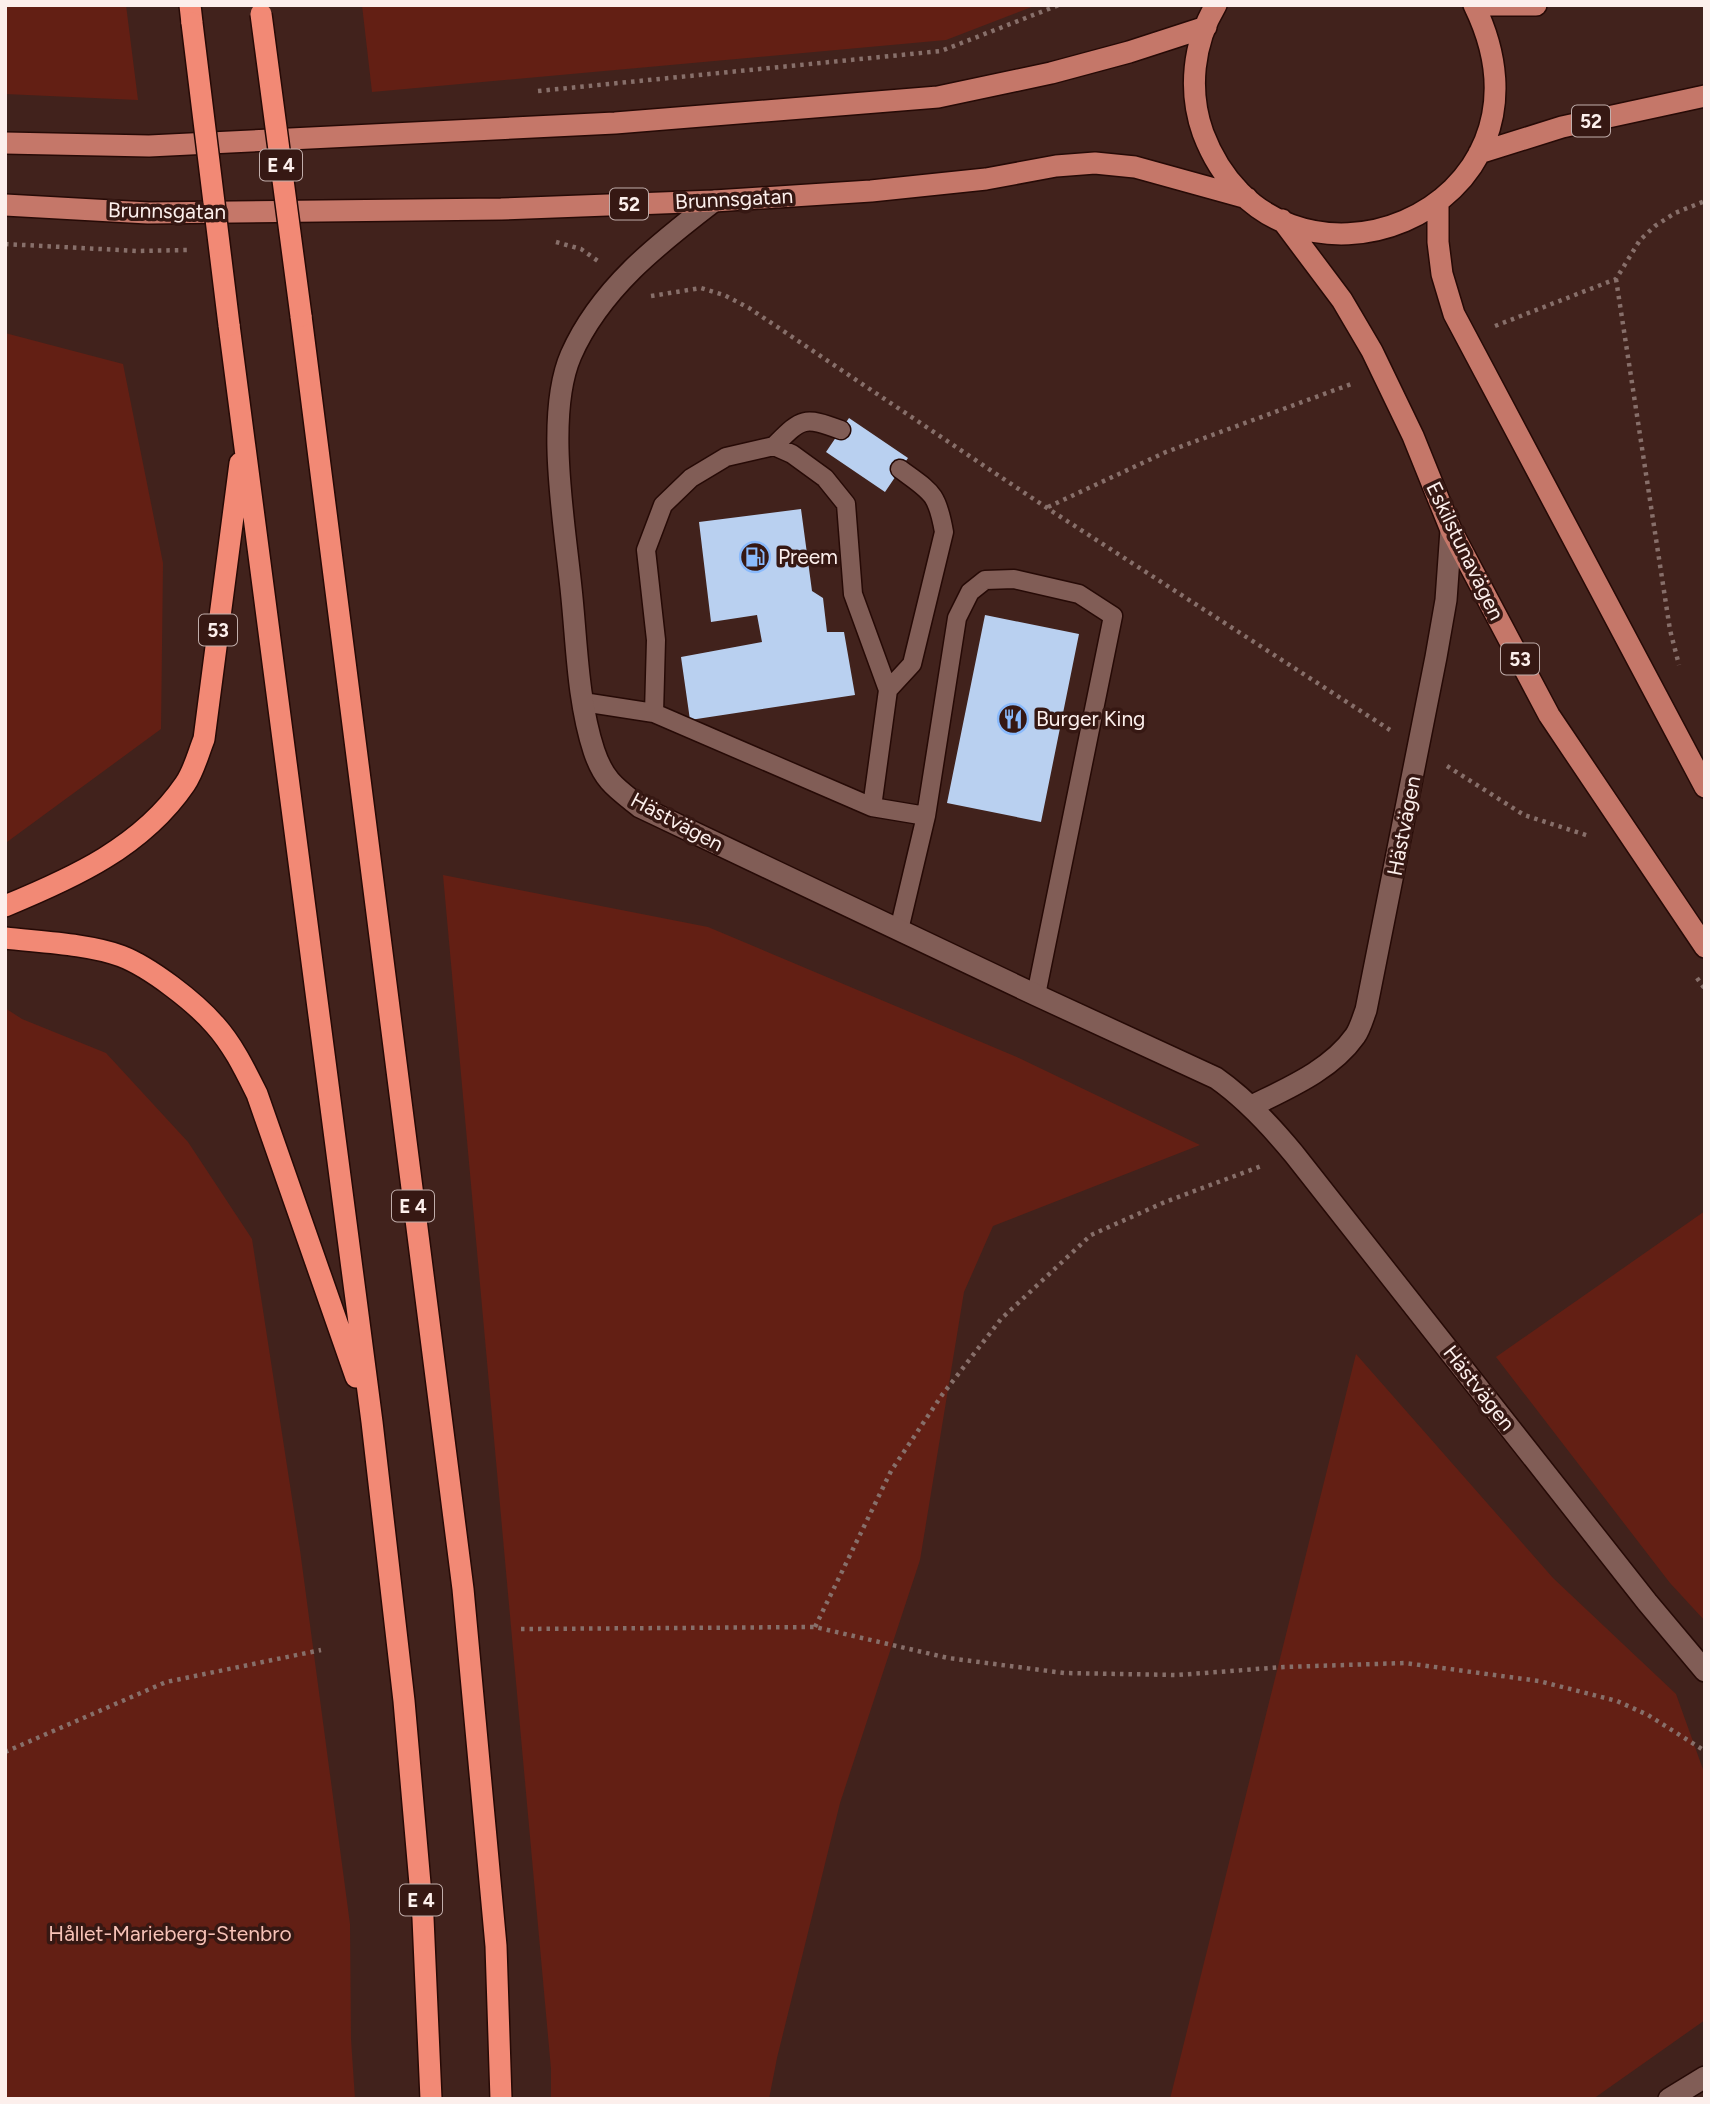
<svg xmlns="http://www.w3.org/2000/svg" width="1710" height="2104" viewBox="0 0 1710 2104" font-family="Figtree,sans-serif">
<rect width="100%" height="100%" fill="#41221c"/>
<!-- green -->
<path fill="#631f14" d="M5,5H126L138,100L5,94Z
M362,5H1037L946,40L372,92Z
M5,333L123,364L163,563L161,729L7,842Z
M443,875L708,927L1019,1058L1200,1145L993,1226L964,1292L920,1560L840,1803L777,2058L769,2099H551V2069Z
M5,1008L22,1019L106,1053L188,1142L252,1239L300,1550L350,1924L351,2039L355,2099H5Z
M1705,1211V1621L1670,1583L1496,1357Z
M1356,1354L1553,1578L1676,1694L1705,1775V2020L1593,2099H1170Z"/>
<!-- building -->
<path fill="#b9d0f0" d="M849,418L908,458L885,492L826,452Z
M801,509L812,591L823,598L827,632H844L855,695L690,720L681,657L762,642L757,615L711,622L699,522Z
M985,615L1079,634L1041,822L947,803Z"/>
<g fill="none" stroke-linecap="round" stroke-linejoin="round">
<!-- lane casing -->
<g stroke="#260a06" stroke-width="21">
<path id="lane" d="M774,446C802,418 803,416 841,430
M888,690L912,664L944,532C937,492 931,492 900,469
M583,702L654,713L872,807L926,816
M654,713L656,640L646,550L663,505L691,478L726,457L774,446L792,454L825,478L846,504L853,594L888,690L872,807
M899,930L926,816L957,618L970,592L985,580L1014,579L1079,594L1113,616L1036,995"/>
</g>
<!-- street casing -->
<g stroke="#260a06" stroke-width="24">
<path id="street" d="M714,201C658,244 600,289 571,355C544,417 566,531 572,598C577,648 578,702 594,751C604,781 616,788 640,807L1036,995L1216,1078C1246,1099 1270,1125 1294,1154L1647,1602L1705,1671
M1252,1106C1288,1088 1331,1070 1355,1036C1360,1029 1363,1018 1366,1010L1436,657L1446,600L1451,530
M1669,2099L1705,2077"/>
</g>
<!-- primary casing -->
<g stroke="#260a06" stroke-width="24">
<path id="primary" d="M1216,5C1193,43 1188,91 1203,133C1277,329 1576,214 1474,5
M1484,5H1536
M5,143L149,146L615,123L938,97L1051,73L1129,52L1206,27
M1479,153L1562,127L1705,96
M1438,202V242L1442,274L1454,314L1705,787
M5,205L148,213L501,209L714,201L871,191L986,179L1056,166L1095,163L1135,167L1247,198
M1282,220L1342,300L1372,351L1413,436L1451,530L1549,715L1705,947"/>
</g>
<!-- highway casing -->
<g stroke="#260a06" stroke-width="24">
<path id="highway" d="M190,5L192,23
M301,316L463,1589L496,1946L501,2099
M229,325L372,1422L404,1701L423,1918L431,2099
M5,906C73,878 142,847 185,784C194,771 198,754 204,739L240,463
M5,938C40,942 89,944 121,956C150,967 195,1002 215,1025C233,1045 245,1070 257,1094L356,1377"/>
</g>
<!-- path -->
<path stroke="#876f6a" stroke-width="4.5" stroke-dasharray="3.5 5" stroke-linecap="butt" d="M538,91L941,51L1059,5
M556,242L581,249L598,261
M5,244L138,251L187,250
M1616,279L1670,630L1679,665
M651,296L701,288L724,295L749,308L1047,508L1390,730
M1495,326L1616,279L1640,240L1655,226L1675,213L1705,201
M1048,507L1166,452L1354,383
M1447,766L1524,815L1589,836
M1697,978L1705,989
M815,1627L891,1471L942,1395L1001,1319L1091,1235L1165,1202L1264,1165
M521,1629L815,1627L948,1658L1064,1673L1177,1675L1284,1667L1405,1663L1539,1681L1617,1701L1648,1715L1705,1751
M5,1752L166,1682L321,1650"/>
<!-- lane -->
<use href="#lane" stroke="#815d56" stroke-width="18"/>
<!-- street -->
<use href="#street" stroke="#815d56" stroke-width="21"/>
<!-- primary -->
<use href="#primary" stroke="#c57769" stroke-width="21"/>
<!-- highway -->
<use href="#highway" stroke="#f28975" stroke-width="21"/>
<!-- highway-bridge casing -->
<g stroke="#260a06" stroke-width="24" stroke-linecap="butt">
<path id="highway-bridge" d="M261,14L301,316
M192,23L229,325"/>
</g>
<!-- highway-bridge -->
<use href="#highway-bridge" stroke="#f28975" stroke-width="21"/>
</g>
<!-- icons -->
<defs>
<g id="fuel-ring" transform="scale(1.575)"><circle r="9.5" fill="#361813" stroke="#8abafc" stroke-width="1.5"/><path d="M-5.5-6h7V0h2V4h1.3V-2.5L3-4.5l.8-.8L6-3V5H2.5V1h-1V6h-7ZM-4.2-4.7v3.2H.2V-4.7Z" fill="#8abafc"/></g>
<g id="restaurant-ring" transform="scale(1.575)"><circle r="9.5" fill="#361813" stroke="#8abafc" stroke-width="1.5"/><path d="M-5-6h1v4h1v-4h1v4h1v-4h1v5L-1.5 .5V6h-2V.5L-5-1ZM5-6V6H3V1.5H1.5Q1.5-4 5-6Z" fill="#8abafc"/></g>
</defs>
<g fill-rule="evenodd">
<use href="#fuel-ring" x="755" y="557"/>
<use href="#restaurant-ring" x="1013" y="719"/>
</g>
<g text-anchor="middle" stroke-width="7" stroke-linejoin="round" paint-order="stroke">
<!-- shield labels -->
<g fill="#361813" stroke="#c1aeab" stroke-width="2">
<rect x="1572" y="105.5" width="38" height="31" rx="5"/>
<rect x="260" y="149.5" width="42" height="31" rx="5"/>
<rect x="610" y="188.5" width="38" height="31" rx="5"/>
<rect x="199" y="614.5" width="38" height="31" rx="5"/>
<rect x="1501" y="643.5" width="38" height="31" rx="5"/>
<rect x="392" y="1190.5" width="42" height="31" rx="5"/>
<rect x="400" y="1884.5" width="42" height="31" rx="5"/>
</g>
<g font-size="19" font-weight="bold" fill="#fcefec">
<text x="1591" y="128">52</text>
<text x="281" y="172">E 4</text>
<text x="629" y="211">52</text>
<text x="218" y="637">53</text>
<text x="1520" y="666">53</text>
<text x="413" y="1213">E 4</text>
<text x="421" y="1907">E 4</text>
</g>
<!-- street labels -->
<g font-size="21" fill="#fcefec" stroke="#361813">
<text transform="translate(734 199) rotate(-3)" y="7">Brunnsgatan</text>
<text transform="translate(167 211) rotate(1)" y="7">Brunnsgatan</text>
<text transform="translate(1465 551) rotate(64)" y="7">Eskilstunavägen</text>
<text transform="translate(677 822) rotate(28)" y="7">Hästvägen</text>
<text transform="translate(1404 826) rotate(-79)" y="7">Hästvägen</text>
<text transform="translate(1479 1388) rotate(52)" y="7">Hästvägen</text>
</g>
<!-- poi labels -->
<g font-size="21" fill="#fcefec" stroke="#361813" text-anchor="start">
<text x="778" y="564">Preem</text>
<text x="1036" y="726">Burger King</text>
</g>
<!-- park labels -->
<g font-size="21" fill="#f7c2b7" stroke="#361813">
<text x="170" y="1941">Hållet-Marieberg-Stenbro</text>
</g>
</g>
<!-- border -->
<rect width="1710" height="2104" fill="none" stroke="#fcefec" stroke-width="14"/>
</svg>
